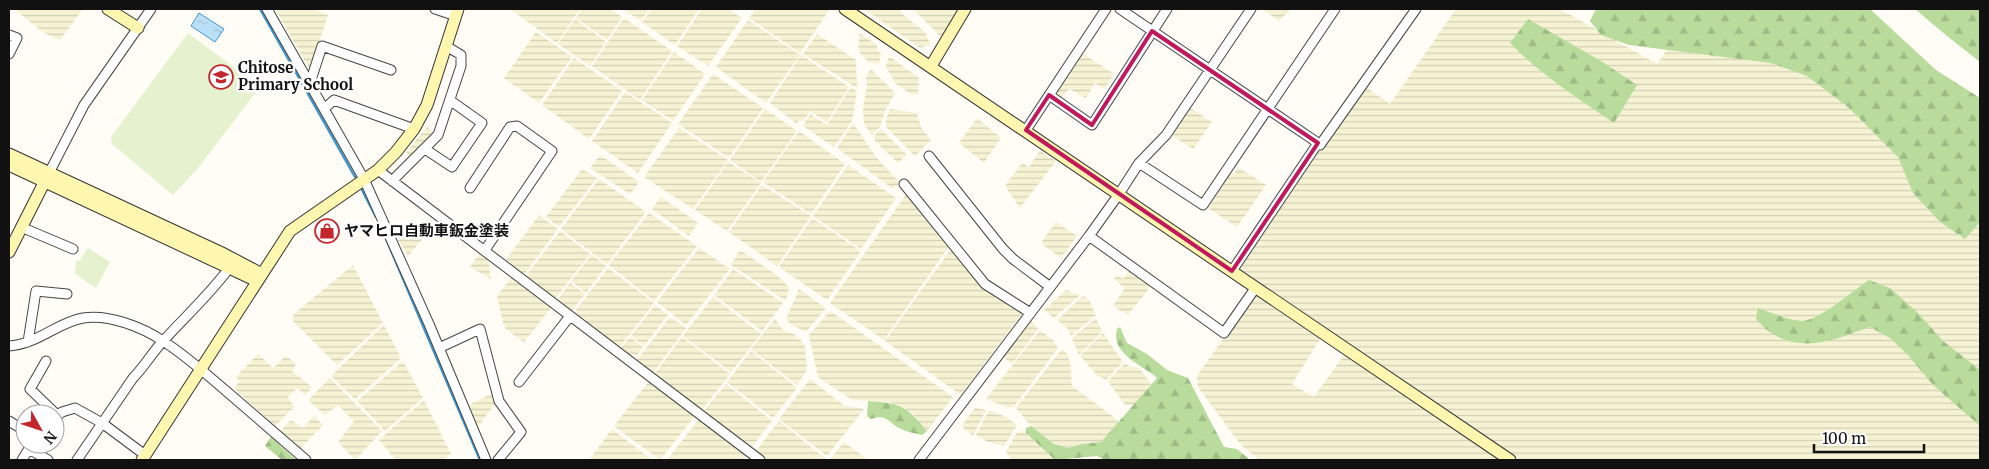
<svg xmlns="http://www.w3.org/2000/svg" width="1989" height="469" viewBox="0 0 1989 469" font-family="Merriweather,'Noto Sans JP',serif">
<defs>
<pattern id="farmland-rules" width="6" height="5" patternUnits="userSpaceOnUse" patternTransform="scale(1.25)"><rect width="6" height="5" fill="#f6f3d4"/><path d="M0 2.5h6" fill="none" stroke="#d2cfb5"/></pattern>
<pattern id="forest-firs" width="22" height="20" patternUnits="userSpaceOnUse" patternTransform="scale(1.25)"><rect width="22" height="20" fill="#b9dc9c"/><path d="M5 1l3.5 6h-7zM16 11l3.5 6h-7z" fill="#9ebc85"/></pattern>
<pattern id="water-ripples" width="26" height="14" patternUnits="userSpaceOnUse" patternTransform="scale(1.25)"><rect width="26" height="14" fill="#b9e0f7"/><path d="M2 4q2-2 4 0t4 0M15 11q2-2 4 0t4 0" fill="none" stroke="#9ebfd3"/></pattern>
</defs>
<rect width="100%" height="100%" fill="#fffdf5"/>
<!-- farmland -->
<path fill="url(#farmland-rules)" d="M14,9H83L60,40L44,33Z
M275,9H313L328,15L310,70Z
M510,9H580L557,43Z
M582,9H610L622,17L607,40L576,18Z
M623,9H649L641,21Z
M652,9H699L675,45L642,22Z
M702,9H728L742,18L708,66L677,46Z
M756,9H830L800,53L749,18Z
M864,9H900L902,14L925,32L930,44L920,48Z
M913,9H959L942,38Z
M1262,9H1291L1279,21Z
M1456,9H1560L1657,64L1694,9H1780L1980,178V460H1520L1237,268L1363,85L1390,104Z
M624,18L672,51L640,100L592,66Z
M575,19L606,42L590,66L558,44Z
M748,20L800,55L766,103L716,67Z
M536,32L572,57L539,103L504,78Z
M860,33L877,45V51L881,53L879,64L869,62L860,53L858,45Z
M817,34L856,60L857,88L803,54Z
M674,52L705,74L673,121L642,100Z
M1082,53L1114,74L1104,89L1095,83L1086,98L1069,89L1061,98L1054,93Z
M801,55L849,87L827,122L810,111L803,121L799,120L797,124L770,103Z
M889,56L919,78L918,94L912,95L895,83L886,66Z
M574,58L622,91L589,139L542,105Z
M871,69L895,93L885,111L880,127L872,135L864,124L863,108L867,86L866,76Z
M713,74L763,108L729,158L678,124Z
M851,87L857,92L852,121L834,147L803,126L810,114L827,125Z
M625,92L672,123L638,173L592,141Z
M1189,107L1212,122L1193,149L1170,134Z
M765,109L797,131L761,182L730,160Z
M890,109L917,113L921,127L931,140L915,156L886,127V119Z
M977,118L1001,138L984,163L959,143Z
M853,123L876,157L900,183L893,189L837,148Z
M427,127L435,133L411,158L406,152Z
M679,128L728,160L693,209L644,177Z
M881,129L907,155L898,163L875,141L874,136Z
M799,131L845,164L811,214L763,182Z
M1040,151L1056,161L1020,208L1005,186L1022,163L1029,167Z
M600,155L639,182L630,194L590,168Z
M728,162L761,183L727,231L695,210Z
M848,165L896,198L861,249L813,216Z
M1238,167L1266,185L1237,227L1208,208L1231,173L1234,174Z
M582,169L597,178L559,227L546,217Z
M599,179L646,212L607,264L561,229Z
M762,185L811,216L777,266L729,232Z
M907,193L949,246L884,340L830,303Z
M661,197L698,223L689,236L652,209Z
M649,213L697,246L654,301L609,265Z
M539,215L558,229L523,276L505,261Z
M812,218L861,251L827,300L779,267Z
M1056,222L1077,236L1061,258L1043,245L1042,241Z
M408,225L424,237L408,256L398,240Z
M560,231L590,254L554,300L525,277Z
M699,248L730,269L686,325L657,302Z
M951,249L984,288L1023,312L961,395L885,341Z
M740,250L774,273L789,287L786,301L731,265Z
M480,253L488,258L491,279L470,267Z
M592,254L606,266L586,293L571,281Z
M353,265L383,323L337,365L292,320L294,314Z
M608,268L654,303L619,348L574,313Z
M733,269L783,303L762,331L714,295Z
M1130,270L1151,286L1128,315L1113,306L1125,288L1114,279L1117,275L1123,279Z
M512,277L551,308L524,342L506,329L503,323L497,296Z
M570,283L585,294L571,312L557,301Z
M799,289L826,308L806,332L792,325L786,319Z
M1066,290L1080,295L1054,318L1044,310Z
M1255,293L1320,339L1292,384L1314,397L1344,355L1499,460H1259L1241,445L1198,387L1197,376Z
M1083,296L1089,300L1096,315L1071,336L1067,328L1057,320Z
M713,297L761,334L731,372L683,336Z
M655,305L668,315L644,346L631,336Z
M830,311L953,397L927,431L912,413L901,406L889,402L852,400L818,377L809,335Z
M670,317L686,328L653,373L637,360Z
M1096,318L1102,332L1079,355L1072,338Z
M775,319L783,330L794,334L801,340L805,347L807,370L797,385L751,349Z
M1030,319L1038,329L1012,364L1002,356Z
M384,325L401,358L355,399L331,376Z
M1040,330L1053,340L1058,348L1015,405L1010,408L986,399Z
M1103,333L1123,362L1106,380L1098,376L1080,356Z
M630,337L643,347L636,356L632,354L630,356L620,349Z
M682,337L730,374L701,411L654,375Z
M1062,349L1067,354L1070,362L1072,386L1115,418L1119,423L1101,442L1081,444L1069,448L1054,444L1031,426L1016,408Z
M751,351L797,388L773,418L727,382Z
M258,354L273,368L286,356L296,364L292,371L312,387L306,395L297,388L288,397L294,407L275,426L234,388L240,381L236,377Z
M403,361L423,398L385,431L357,401Z
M1125,363L1130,367H1136L1141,370L1151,384L1135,405H1125L1108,381Z
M330,378L382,431L355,460L338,442L354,421L338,405L325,415L308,400Z
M810,379L845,406L864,409L827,456L779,419Z
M649,381L695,416L660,460L614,426Z
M726,384L772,421L750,449L703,412Z
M491,394L495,404L477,428L469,405Z
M424,400L451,454L443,460H396L379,440Z
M975,408L986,410L973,436L963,428V424Z
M989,410L1008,418L1017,425L1004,446L988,442L976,435Z
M314,416L323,425L300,449L280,431L291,420L303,428Z
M699,419L746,455L742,460H667Z
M779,421L827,460H766L755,452Z
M612,429L652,460H589Z
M1020,431L1026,433L1055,460H1012L1006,452L1016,434Z
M844,442L868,460H829Z"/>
<!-- forest -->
<path fill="url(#forest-firs)" d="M1596,9H1870L1936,70L1980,98V222L1965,239L1940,222L1913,193L1898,157L1849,108L1807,76L1771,63L1629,45L1601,35L1590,21Z
M1915,9H1980V62L1947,36Z
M1528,19L1601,61L1637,85L1614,123C1577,98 1541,75 1510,43Z
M1869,280L1890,288L1917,312L1943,341L1980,370V426L1933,385L1907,354L1890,338L1870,327C1838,338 1805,354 1773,334C1767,331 1761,324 1756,319L1758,308C1770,312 1790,321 1803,321C1819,320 1854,290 1869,280Z
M1120,327L1127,343L1147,354L1167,370L1188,378L1224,447L1237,449L1250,460H1105L1097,456L1055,460L1026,433V428L1031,426L1054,444L1069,448L1081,444L1101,442L1157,378C1143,365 1110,354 1117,329Z
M868,401C900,403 906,405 927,431L922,435C915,433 907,432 901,429C888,423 888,413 871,419L867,416Z
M271,437L296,460H282L265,446Z"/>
<!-- pitch -->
<path fill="#e6f2cf" d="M188,33L260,87L198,168L173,195L112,144L111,137Z
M88,248L110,262L96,288L75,274L76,261H79Z"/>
<!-- water -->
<path fill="url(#water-ripples)" stroke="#3f96cf" d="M199,13L224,29L215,42L191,26Z"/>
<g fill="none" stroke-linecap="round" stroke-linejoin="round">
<!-- stream -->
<path stroke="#3f96cf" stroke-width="2.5" d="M260,9L355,177
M362,190L376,217
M381,227L480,460"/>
<!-- street casing -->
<g stroke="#444" stroke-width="11">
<path id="street" d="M267,9L364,179L429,324L486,460
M435,9L456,16
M1120,9L1318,143
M9,35L17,38L9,54
M310,83L322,46L391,70
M1049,95L1092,125L1167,9
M325,108L334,100L414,129
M1026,130L1106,9
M425,149L452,167L482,123L451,101
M929,156L1003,249L1013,259L1049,286
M1139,163L1166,135L1251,9
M378,170L760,460
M49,173L84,105L151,9
M392,181L438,135L461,66V55L446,46
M904,184L985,284L1029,312
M470,188L510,127L517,126L552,151L485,250
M21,227L73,249
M1089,236L1224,333L1256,287
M1232,271L1318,143L1320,145L1416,9
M28,342L36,291L67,294
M9,346C38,344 58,322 83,318C109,314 142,327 163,341C185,355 205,373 225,390C252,413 279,437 306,460
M439,348L480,329L499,401L521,432L498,460
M46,361L30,389L57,415
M519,382L570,316
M55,417L62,412L75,408L102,423L145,455
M9,421L25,431
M29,449L48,460
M22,460L31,445
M77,460L133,378C145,366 153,351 165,339C187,315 210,294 230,267
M919,460L1089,236L1119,194L1139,163L1203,205L1335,9"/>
</g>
<!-- secondary casing -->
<g stroke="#333" stroke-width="13">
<path id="secondary" d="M108,9L138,28
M845,9L1510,460
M931,66L965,9
M9,154L224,254L262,274
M9,165L257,281
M9,252L48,175
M142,460L290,231L378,170L396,152L414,129L427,105L458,9"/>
</g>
<!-- street -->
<use href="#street" stroke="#fff" stroke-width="9"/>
<!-- secondary -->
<use href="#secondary" stroke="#fff6b0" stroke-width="11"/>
</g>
<!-- marked area -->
<path fill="none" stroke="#c2185b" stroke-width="4" stroke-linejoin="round" d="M1152,31L1318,143L1232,271L1026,130L1049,95L1092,125Z"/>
<!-- icons -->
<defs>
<g id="school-ring" transform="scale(1.25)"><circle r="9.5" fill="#fff" stroke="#c4262e" stroke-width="1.5"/><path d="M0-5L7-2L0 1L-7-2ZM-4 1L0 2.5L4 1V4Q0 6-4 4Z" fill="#c4262e"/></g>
<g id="shop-ring" transform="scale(1.25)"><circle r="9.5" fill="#fff" stroke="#c4262e" stroke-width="1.5"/><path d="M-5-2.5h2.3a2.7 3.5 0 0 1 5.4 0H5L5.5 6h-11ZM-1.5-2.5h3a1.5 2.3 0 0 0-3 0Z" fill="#c4262e"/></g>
</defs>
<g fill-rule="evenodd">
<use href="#school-ring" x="221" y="77"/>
<use href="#shop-ring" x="327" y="231"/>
</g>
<g text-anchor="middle" stroke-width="5" stroke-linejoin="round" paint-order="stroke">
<!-- poi labels -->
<g font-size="15" font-weight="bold" fill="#111" stroke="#fff" text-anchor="start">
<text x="238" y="73">Chitose<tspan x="238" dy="17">Primary School</tspan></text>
<text x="344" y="236">ヤマヒロ自動車鈑金塗装</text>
</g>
</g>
<!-- border -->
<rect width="1989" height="469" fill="none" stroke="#111111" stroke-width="20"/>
<!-- north arrow -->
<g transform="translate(40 429) rotate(130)"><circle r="24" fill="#ffffff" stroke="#a0a0a0"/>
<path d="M0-4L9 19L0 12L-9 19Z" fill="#c4262e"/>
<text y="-8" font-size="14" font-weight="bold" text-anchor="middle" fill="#111111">N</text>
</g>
<!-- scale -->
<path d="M1814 444v8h110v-8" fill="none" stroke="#111111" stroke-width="2.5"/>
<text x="1822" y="444" font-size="15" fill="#111111" stroke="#ffffff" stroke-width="4" paint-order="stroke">100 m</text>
</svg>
